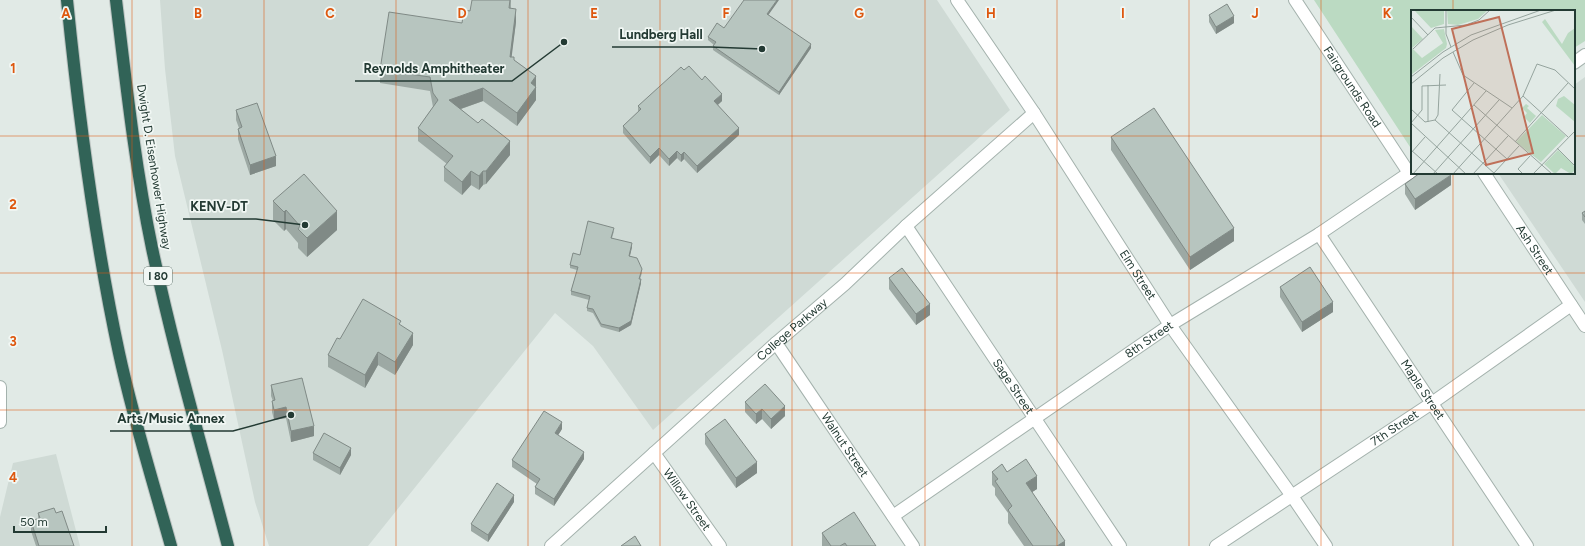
<svg xmlns="http://www.w3.org/2000/svg" width="1585" height="546" viewBox="0 0 1585 546" font-family="Figtree,sans-serif">
<rect width="100%" height="100%" fill="#e1eae6"/>
<!-- built -->
<path fill="#cfdad5" d="M160,0H937L1010,110L653,430L593,346L555,313L368,546H269L255,502L222,350L175,156L165,69Z
M1585,77V302L1498,173H1574V85Z
M56,454L80,546H0V517L13,463Z"/>
<!-- green -->
<path fill="#bbdac2" d="M1314,0H1585V41L1574,48V11H1412V150Z"/>
<g fill="none" stroke-linecap="round" stroke-linejoin="round">
<!-- minor casing -->
<g stroke="#a4b2ad" stroke-width="14">
<g id="minor">
<path id="s1" d="M957,0L1034,113L1170,325L1292,496L1326,546"/>
<path id="s2" d="M1295,0L1409,173"/>
<path d="M1574,63L1585,55"/>
<path id="s3" d="M1484,173L1585,326"/>
<path id="s4" d="M906,226L1120,546"/>
<path id="s5" d="M1319,234L1527,546"/>
<path id="s6" d="M776,343L913,546"/>
<path d="M0,387V422"/>
<path id="s7" d="M654,453L720,546"/>
<path id="s8" d="M893,516L1170,325L1319,234L1412,171"/>
<path id="s9" d="M551,546L776,343L845,284L906,226L1034,113"/>
<path id="s10" d="M1216,546L1432,403L1571,305"/>
</g>
</g>
<!-- highway casing -->
<g stroke="#bdc4c2" stroke-width="14">
<path id="highway" d="M67,0C79,119 94,237 119,353C133,418 153,482 171,546
M116,0C126,83 135,166 152,248C173,348 202,447 228,546"/>
</g>
<!-- minor -->
<use href="#minor" stroke="#fff" stroke-width="12"/>
<!-- highway -->
<use href="#highway" stroke="#316357" stroke-width="12"/>
</g>
<!-- wall -->
<path fill="#9da9a4" d="M511,0V8L516,22L511,57L514,60L536,76V100L517,126L483,101L461,109L510,155L486,184L483,185L479,190L471,185L462,195L444,181V167L447,164L418,141V128L433,107L430,91L380,83V70L462,23L470,11Z
M769,15L811,48L779,95L713,50V46L714,45L708,40V37L724,28Z
M1209,15L1234,23L1216,34L1209,22Z
M684,70L722,101L718,105L739,135L697,173L684,159L681,162L677,158L669,166L659,155L650,164L623,133V126L638,112V106Z
M236,110L276,166L250,175L238,139V129L239,128L236,120Z
M1111,137L1234,241L1190,270L1111,150Z
M1405,184L1451,185L1415,210L1405,194Z
M273,201L337,230L307,257L298,248V243L286,229L284,231L273,220Z
M1585,211V224L1582,220V213Z
M614,231L612,238L632,247L630,256L642,273L640,279L641,283L631,325L619,332L601,327L593,313L587,311V308L589,300L571,295V291L577,270L570,268V265L580,255Z
M889,278L930,315L916,325L889,289Z
M1280,287L1333,312L1302,332L1280,297Z
M401,326L413,345L395,375L378,365L365,388L328,367V355L340,339Z
M271,385L314,436L291,442L286,418L274,420L272,412V401H273L271,396Z
M745,402L785,416L771,429L762,419L756,424L745,412Z
M562,429L558,435L584,459L554,506L535,494V487L537,484L512,467V460Z
M705,434L757,473L736,488L705,444Z
M313,453L351,455L340,475L313,460Z
M992,472H1007L1037,489L1032,492L1065,546H1024L1008,523V513L995,495V488L992,485Z
M514,502L488,542L471,531V524Z
M38,513H56L74,546H36L31,531V521L38,518Z
M822,533L876,546H822Z"/>
<!-- shaded-wall -->
<path fill="#808a86" d="M777,0H779L767,17V14Z
M516,9V22L510,70V57Z
M1234,16V23L1216,34V27Z
M811,44V48L779,95V92Z
M536,76V100L517,126V113L531,83Z
M483,88V101L449,113V100Z
M722,94V101L714,108V101Z
M739,128V135L697,173V166Z
M510,141V155L486,184V171Z
M659,148V155L650,164V157Z
M677,151V158L669,166V159Z
M684,152V159L681,162V155Z
M276,156V166L250,175V165Z
M471,171V185L462,195V182Z
M483,171V185L479,190V176Z
M1451,175V185L1415,210V199Z
M286,210V229L284,231V212Z
M337,211V230L307,257V238Z
M1234,228V241L1190,270V257Z
M632,243V247L629,259V256Z
M641,279V283L631,325L619,332V328Z
M1333,302V312L1302,332V322Z
M930,304V315L916,325V314Z
M413,333V345L395,375V362Z
M378,352V365L365,388V375Z
M785,406V416L771,429V419Z
M286,407V418L274,420V410Z
M762,409V419L756,424V414Z
M562,422V429L555,440V433Z
M314,426V436L291,442V431Z
M351,448V455L340,475V468Z
M584,452V459L554,506V499Z
M757,462V473L736,488V478Z
M1037,476V489L1026,496V483Z
M514,495V502L488,542V535Z
M1065,541V546H1057Z"/>
<!-- building -->
<path fill="#b7c5bf" stroke="#808a86" d="M472,0H510L509,8L516,9L510,57H514V60L536,76L531,83L536,87L517,113L483,88L449,100L478,123L482,119L510,141L486,171H483L479,176L471,171L462,182L444,167L453,156L418,128L438,100L433,93L430,77L380,70L389,12L462,23L464,10L470,11Z
M744,0H777L767,14L811,44L779,92L713,46L716,42L708,37L717,23L724,28Z
M1227,4L1234,16L1216,27L1209,15Z
M689,66L702,80L705,76L722,94L714,101L739,128L697,166L684,152L681,155L677,151L669,159L659,148L650,157L623,126L641,109L638,106L681,67L684,70Z
M257,103L276,156L250,165L238,129L242,127L236,110Z
M1154,108L1234,228L1190,257L1111,137Z
M1420,173H1450L1451,175L1415,199L1405,184Z
M304,174L337,211L307,238L298,229L300,226L286,210L284,212L273,201Z
M1585,211V217L1582,213Z
M588,221L614,228L611,238L632,243L629,256L637,258L642,269L639,279H641L631,321L619,328L601,324L593,309L587,308L590,296L571,291L578,267L570,265L573,253L580,255Z
M1310,267L1333,302L1302,322L1280,287Z
M902,268L930,304L916,314L889,278Z
M363,299L401,321L399,324L413,333L395,362L378,352L365,375L328,355L337,338L340,339Z
M302,378L314,426L291,431L286,407L274,410L272,401L275,400L271,385Z
M765,384L785,406L771,419L762,409L756,414L745,402Z
M544,411L562,422L555,433L584,452L554,499L535,487L540,479L512,460Z
M725,419L757,462L736,478L705,434Z
M324,433L351,448L340,468L313,453Z
M1026,459L1037,476L1026,483L1065,541L1057,546H1033L1008,510L1012,506L995,481L998,479L992,472L1002,464L1007,472Z
M497,483L514,495L488,535L471,524Z
M54,508L56,513L62,511L74,546H39L31,521L40,518L38,513Z
M854,512L876,546H847L845,543L840,546H831L822,533Z
M635,536L641,546H621Z"/>
<!-- grid -->
<path fill="none" stroke="#de570e" stroke-width="1" stroke-opacity="0.55" d="M132,0V546M264,0V546M396,0V546M528,0V546M660,0V546M792,0V546M925,0V546M1057,0V546M1189,0V546M1321,0V546M1453,0V11M0,136H1412M1574,136H1585M1453,173V546M0,273H1585M0,410H1585"/>
<g text-anchor="middle" stroke-width="3.5" stroke-linejoin="round" paint-order="stroke">
<!-- shield labels -->
<rect fill="#f1f7f4" stroke="#61736d" stroke-width="1" x="144" y="267" width="28" height="18" rx="3"/>
<g font-size="11" font-weight="bold" fill="#233a33">
<text x="158" y="280">I 80</text>
</g>
<!-- street labels -->
<g font-size="12" fill="#233a33" stroke="#f1f7f4">
<text dy="4" stroke="none"><textPath href="#s2" startOffset="104">Fairgrounds Road</textPath></text>
<text transform="translate(154 167) rotate(81)" y="4">Dwight D. Eisenhower Highway</text>
<text dy="4" stroke="none"><textPath href="#s3" startOffset="92">Ash Street</textPath></text>
<text dy="4" stroke="none"><textPath href="#s1" startOffset="329">Elm Street</textPath></text>
<text dy="4" stroke="none"><textPath href="#s9" startOffset="324">College Parkway</textPath></text>
<text dy="4" stroke="none"><textPath href="#s8" startOffset="311">8th Street</textPath></text>
<text dy="4" stroke="none"><textPath href="#s4" startOffset="193">Sage Street</textPath></text>
<text dy="4" stroke="none"><textPath href="#s5" startOffset="187">Maple Street</textPath></text>
<text dy="4" stroke="none"><textPath href="#s10" startOffset="214">7th Street</textPath></text>
<text dy="4" stroke="none"><textPath href="#s6" startOffset="123">Walnut Street</textPath></text>
<text dy="4" stroke="none"><textPath href="#s7" startOffset="57">Willow Street</textPath></text>
</g>
</g>
<!-- overview -->
<g transform="translate(1411 10)">
<rect width="164" height="164" fill="#e1eae6"/>
<path d="M3,0H33V14L20,18ZM36,0H77L67,9L47,15L37,14ZM134,9L151,34L157,23L164,18V56L131,12ZM0,16L12,29L1,38L11,48L32,33L24,20L33,19L36,34L35,38L0,65ZM153,86L164,95V112L145,96L147,89ZM115,94L118,96L116,98L125,106L119,113L113,107L116,103L111,98ZM131,105L155,126L130,152L105,132ZM147,140L162,154L164,160L160,164L150,158L144,164L133,154Z" fill="#bbdac2"/>
<path fill="none" stroke="#95a49e" stroke-width="1" d="M35,0V24L40,37M0,7L17,25M2,39L24,18L55,15L68,10L79,0M42,42L52,65L101,98M0,67L32,42L60,25L130,0M63,73L41,100L96,149M0,74L32,48L62,30L97,15L145,0M17,75V112M112,86L157,127M63,95L141,164M0,99L14,112L24,110M24,110L84,164M24,110L27,105L29,64M0,113L11,100V76L35,75M0,113L55,164M104,132L157,73M146,138L164,156M0,140L27,164M0,143L14,127M2,164L75,81M22,164L88,90M42,164L112,86L126,54L144,60L164,79M62,164L97,126M82,164L108,136M112,164L107,159L119,146M122,164L164,121"/>
<path fill="#bf7059" fill-opacity="0.15" stroke="#bf7059" stroke-width="2" d="M88,7L122,143L75,155L41,19Z"/>
<rect width="164" height="164" fill="none" stroke="#233a33" stroke-width="2"/>
</g>
<g font-size="13" text-anchor="middle" font-weight="bold" fill="#de570e" stroke="#f1f7f4" stroke-width="3.5" stroke-linejoin="round" paint-order="stroke">
<text x="66" y="18">A</text>
<text x="198" y="18">B</text>
<text x="330" y="18">C</text>
<text x="462" y="18">D</text>
<text x="594" y="18">E</text>
<text x="726" y="18">F</text>
<text x="859" y="18">G</text>
<text x="991" y="18">H</text>
<text x="1123" y="18">I</text>
<text x="1255" y="18">J</text>
<text x="1387" y="18">K</text>
<text x="13" y="73">1</text>
<text x="13" y="209">2</text>
<text x="13" y="346">3</text>
<text x="13" y="482">4</text>
</g>
<!-- callouts -->
<path fill="none" stroke="#233a33" stroke-width="1.5" d="M762 49L711 47H612M564 42L512 81H355M305 225L256 219H183M291 415L233 431H110"/>
<g fill="#233a33" stroke="#f1f7f4" stroke-width="1.5">
<circle cx="762" cy="49" r="4"/>
<circle cx="564" cy="42" r="4"/>
<circle cx="305" cy="225" r="4"/>
<circle cx="291" cy="415" r="4"/>
</g>
<g font-size="13" text-anchor="middle" font-weight="bold" fill="#233a33" stroke="#f1f7f4" stroke-width="3.5" stroke-linejoin="round" paint-order="stroke">
<text x="661" y="39">Lundberg Hall</text>
<text x="434" y="73">Reynolds Amphitheater</text>
<text x="219" y="211">KENV-DT</text>
<text x="171" y="423">Arts/Music Annex</text>
</g>
<!-- scale -->
<path d="M14 526v6h92v-6" fill="none" stroke="#233a33" stroke-width="2"/>
<text x="20" y="526" font-size="12" fill="#233a33" stroke="#f1f7f4" stroke-width="3" paint-order="stroke">50 m</text>
</svg>
